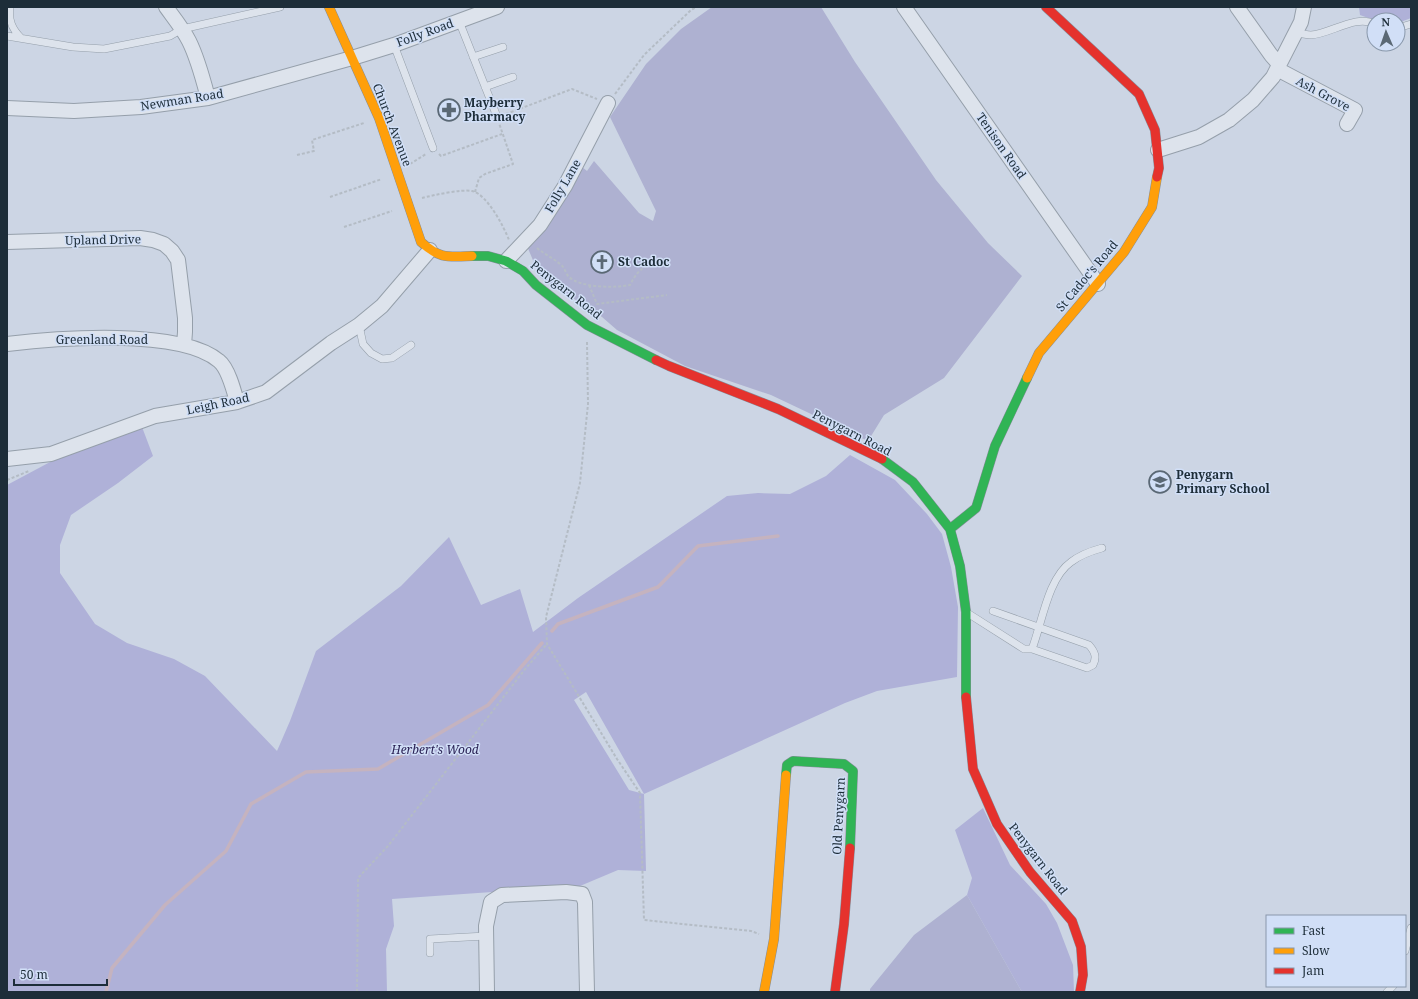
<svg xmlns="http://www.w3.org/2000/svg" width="1418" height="999" viewBox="0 0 1418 999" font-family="'Noto Serif',serif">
<rect width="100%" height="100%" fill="#ccd5e4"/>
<!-- green -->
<path fill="#afb1d8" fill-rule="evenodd" d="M1359,7H1411V18L1398,23V20H1374L1360,15Z
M142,427L153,456L118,483L71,515L60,545V573L95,624L127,643L174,659L205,676L277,751L290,721L316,651L401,586L449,537L481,605L520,589L533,632L578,598L727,496L758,493L790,494L826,476L850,455L895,480L927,514L942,534L951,567L958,607L957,677L877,691L845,703L644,794L646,871L618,870L580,886L392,899L394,926L386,949L387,992H7V485L52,461L129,431ZM586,692L644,794L629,790L574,700Z
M983,808L1010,865L1046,904L1057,923L1073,965L1074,992H1022L967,895L972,878L955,830Z"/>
<!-- cemetery -->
<path fill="#aeb1d1" d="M712,7H821L855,62L936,180L988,243L1022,276L944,378L884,415L868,441L771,395L685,366L617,330L602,317L540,277L527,246L582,167L587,171L594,161L639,213L653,221L656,211L610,117L646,64L681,29Z
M967,895L1022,992H870V989L914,935Z"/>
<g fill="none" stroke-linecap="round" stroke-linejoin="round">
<!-- stream -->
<path stroke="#c5b3bf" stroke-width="3.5" d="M552,631L558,624L658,587L698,546L778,536
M106,992L112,968L165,905L226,851L251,804L306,772L378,769L488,705L542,643"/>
<!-- lane casing -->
<g stroke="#959faa" stroke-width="8">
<path id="lane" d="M10,7C8,20 12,29 21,38
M459,21L496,114
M1398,28L1411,24
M1296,33C1301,33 1306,35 1311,35C1330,34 1357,14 1374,24
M7,36L73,47L104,49L170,36L182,29L280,7
M394,45L433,148
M473,57L503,47
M485,87L513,77
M359,325L363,344L371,353L382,359L392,358L411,345
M993,611L1089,645C1095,652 1097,657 1093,665L1087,668L1032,649
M969,614L1024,649H1032C1042,623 1048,578 1071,562C1080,555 1091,551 1102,548
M1405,951L1411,928
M430,953V939L486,936
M1387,992L1393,986"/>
</g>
<!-- street casing -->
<g stroke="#959faa" stroke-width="16">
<path id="street" d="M166,7C174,18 183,29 189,41C198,59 203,79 208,98
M904,7L1098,284
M1237,7L1271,55L1279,64
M1277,69L1355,110L1347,124
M7,108L74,111L141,107L208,98L352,58L394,45L497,7
M1158,150L1199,137L1229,120L1253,100L1273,77L1277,69L1301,22L1304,7
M7,242L140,238L153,240L164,244L172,251L178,260L185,318V332L184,345
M506,261L540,225L565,186L608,103
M7,344C57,338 180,328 219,361C228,368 234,391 237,402
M7,459L51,454L155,416L237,402L266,392L331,343L359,325L382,306L430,250
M487,992L486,926L491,902L502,895L566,892L582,894L585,902L587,992"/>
</g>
<!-- fast casing -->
<g stroke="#858e99" stroke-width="10">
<path id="fast" d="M472,256H488L506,261L523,271L536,285L587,325L656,360
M882,459L913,482L950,529L960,566L966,612V697
M950,529L976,508L995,446L1027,378
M786,775L787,765L793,761L844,764L853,771L850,848"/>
</g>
<!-- slow casing -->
<g stroke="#858e99" stroke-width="10">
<path id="slow" d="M329,7L379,118L421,242C440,259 447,257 472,256
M1027,378L1039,353L1124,252L1152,207L1157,177
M764,992L774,939L786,775"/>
</g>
<!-- jam casing -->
<g stroke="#858e99" stroke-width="10">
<path id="jam" d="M1046,7L1139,94L1155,130L1159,168L1157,177
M656,360L669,366L778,409L882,459
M966,697L973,769L997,824L1030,872L1072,921L1081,947L1083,975L1080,992
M835,992L844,924L850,848"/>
</g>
<!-- path -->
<path stroke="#b4bcc5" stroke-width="2" stroke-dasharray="3 2" stroke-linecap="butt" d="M615,94L644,55L691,10L696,7
M506,114L572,89L597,99
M439,154L441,156L502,134
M297,155L314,151L312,140L364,123
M410,164L426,154
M475,192L479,178L485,174L513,164L499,123
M330,197L382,179
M422,198C434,195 461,189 472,191C487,194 504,227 509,240
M344,227L392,211
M537,248C544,254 553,258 560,264C565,267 565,273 569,277C581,288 614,288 630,285C640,265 649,264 669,260
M589,285L597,304L667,295
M587,342L588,404L580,483L546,617L547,644L617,759L640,793L644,920L751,931L759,934
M7,480L29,471
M357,992L358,878L388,846L526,668L547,644"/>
<!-- lane -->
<use href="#lane" stroke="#dde3ec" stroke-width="7"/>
<!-- street -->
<use href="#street" stroke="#dde3ec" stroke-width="14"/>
<!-- fast -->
<use href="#fast" stroke="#30b455" stroke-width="9"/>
<!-- slow -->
<use href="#slow" stroke="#ff9f0a" stroke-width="9"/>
<!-- jam -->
<use href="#jam" stroke="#e5322d" stroke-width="9"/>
</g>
<!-- icons -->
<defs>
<g id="pharmacy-ring" transform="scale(1.15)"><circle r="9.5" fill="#d1dff7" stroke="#5a6875" stroke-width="1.5"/><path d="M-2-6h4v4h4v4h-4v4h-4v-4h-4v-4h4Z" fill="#5a6875"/></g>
<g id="church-ring" transform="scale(1.15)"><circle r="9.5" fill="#d1dff7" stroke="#5a6875" stroke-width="1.5"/><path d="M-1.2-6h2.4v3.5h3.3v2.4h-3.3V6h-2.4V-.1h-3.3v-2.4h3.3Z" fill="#5a6875"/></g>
<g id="school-ring" transform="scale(1.15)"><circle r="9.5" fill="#d1dff7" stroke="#5a6875" stroke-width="1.5"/><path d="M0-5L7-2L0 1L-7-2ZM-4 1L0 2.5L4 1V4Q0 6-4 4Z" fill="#5a6875"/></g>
</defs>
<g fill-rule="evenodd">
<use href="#pharmacy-ring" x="449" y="110"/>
<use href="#church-ring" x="602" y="262"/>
<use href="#school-ring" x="1160" y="482"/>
</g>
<g text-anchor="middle" stroke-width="3" stroke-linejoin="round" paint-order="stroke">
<!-- street labels -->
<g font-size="12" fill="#1d2d39" stroke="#d1dff7">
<text transform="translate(425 33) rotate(-20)" y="4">Folly Road</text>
<text transform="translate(1323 94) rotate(28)" y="4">Ash Grove</text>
<text transform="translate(182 100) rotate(-9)" y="4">Newman Road</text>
<text transform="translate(392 125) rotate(69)" y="4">Church Avenue</text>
<text transform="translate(1001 146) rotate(55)" y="4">Tenison Road</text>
<text transform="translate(563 186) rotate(-60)" y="4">Folly Lane</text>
<text transform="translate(103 240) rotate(-1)" y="4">Upland Drive</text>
<text transform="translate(1087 276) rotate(-50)" y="4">St Cadoc's Road</text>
<text transform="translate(566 290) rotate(38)" y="4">Penygarn Road</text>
<text x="102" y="344">Greenland Road</text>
<text transform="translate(218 404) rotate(-12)" y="4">Leigh Road</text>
<text transform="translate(852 433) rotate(27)" y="4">Penygarn Road</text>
<text transform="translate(839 816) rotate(-87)" y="4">Old Penygarn</text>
<text transform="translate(1038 859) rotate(52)" y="4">Penygarn Road</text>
</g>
<!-- poi labels -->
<g font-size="12" font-weight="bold" fill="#1d2d39" stroke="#d1dff7" text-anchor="start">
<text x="464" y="107">Mayberry<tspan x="464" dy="14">Pharmacy</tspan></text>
<text x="618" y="266">St Cadoc</text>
<text x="1176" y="479">Penygarn<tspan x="1176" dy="14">Primary School</tspan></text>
</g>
<!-- park labels -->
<g font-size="12" font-style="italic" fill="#2b2356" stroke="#d1dff7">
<text x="435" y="754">Herbert's Wood</text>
</g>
</g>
<!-- border -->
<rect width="1418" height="999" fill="none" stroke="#1d2d39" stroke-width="16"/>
<!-- legend -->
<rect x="1266" y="915" width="140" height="72" fill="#d1dff7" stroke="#8998ab"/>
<rect x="1274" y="928" width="20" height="6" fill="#30b455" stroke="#8998ab"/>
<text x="1302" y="935" font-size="12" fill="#1d2d39">Fast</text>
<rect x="1274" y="948" width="20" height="6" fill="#ff9f0a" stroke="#8998ab"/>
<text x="1302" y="955" font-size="12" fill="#1d2d39">Slow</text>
<rect x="1274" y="968" width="20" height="6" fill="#e5322d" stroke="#8998ab"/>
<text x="1302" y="975" font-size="12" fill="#1d2d39">Jam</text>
<!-- north arrow -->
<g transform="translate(1386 32) rotate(358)"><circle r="19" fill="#d1dff7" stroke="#8998ab"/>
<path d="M0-3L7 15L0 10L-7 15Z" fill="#5a6875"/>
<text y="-6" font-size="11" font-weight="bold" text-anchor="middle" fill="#1d2d39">N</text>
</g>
<!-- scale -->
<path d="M14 979v6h93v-6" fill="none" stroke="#1d2d39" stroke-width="2"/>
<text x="20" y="979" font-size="12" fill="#1d2d39" stroke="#d1dff7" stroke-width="3" paint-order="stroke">50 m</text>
</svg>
